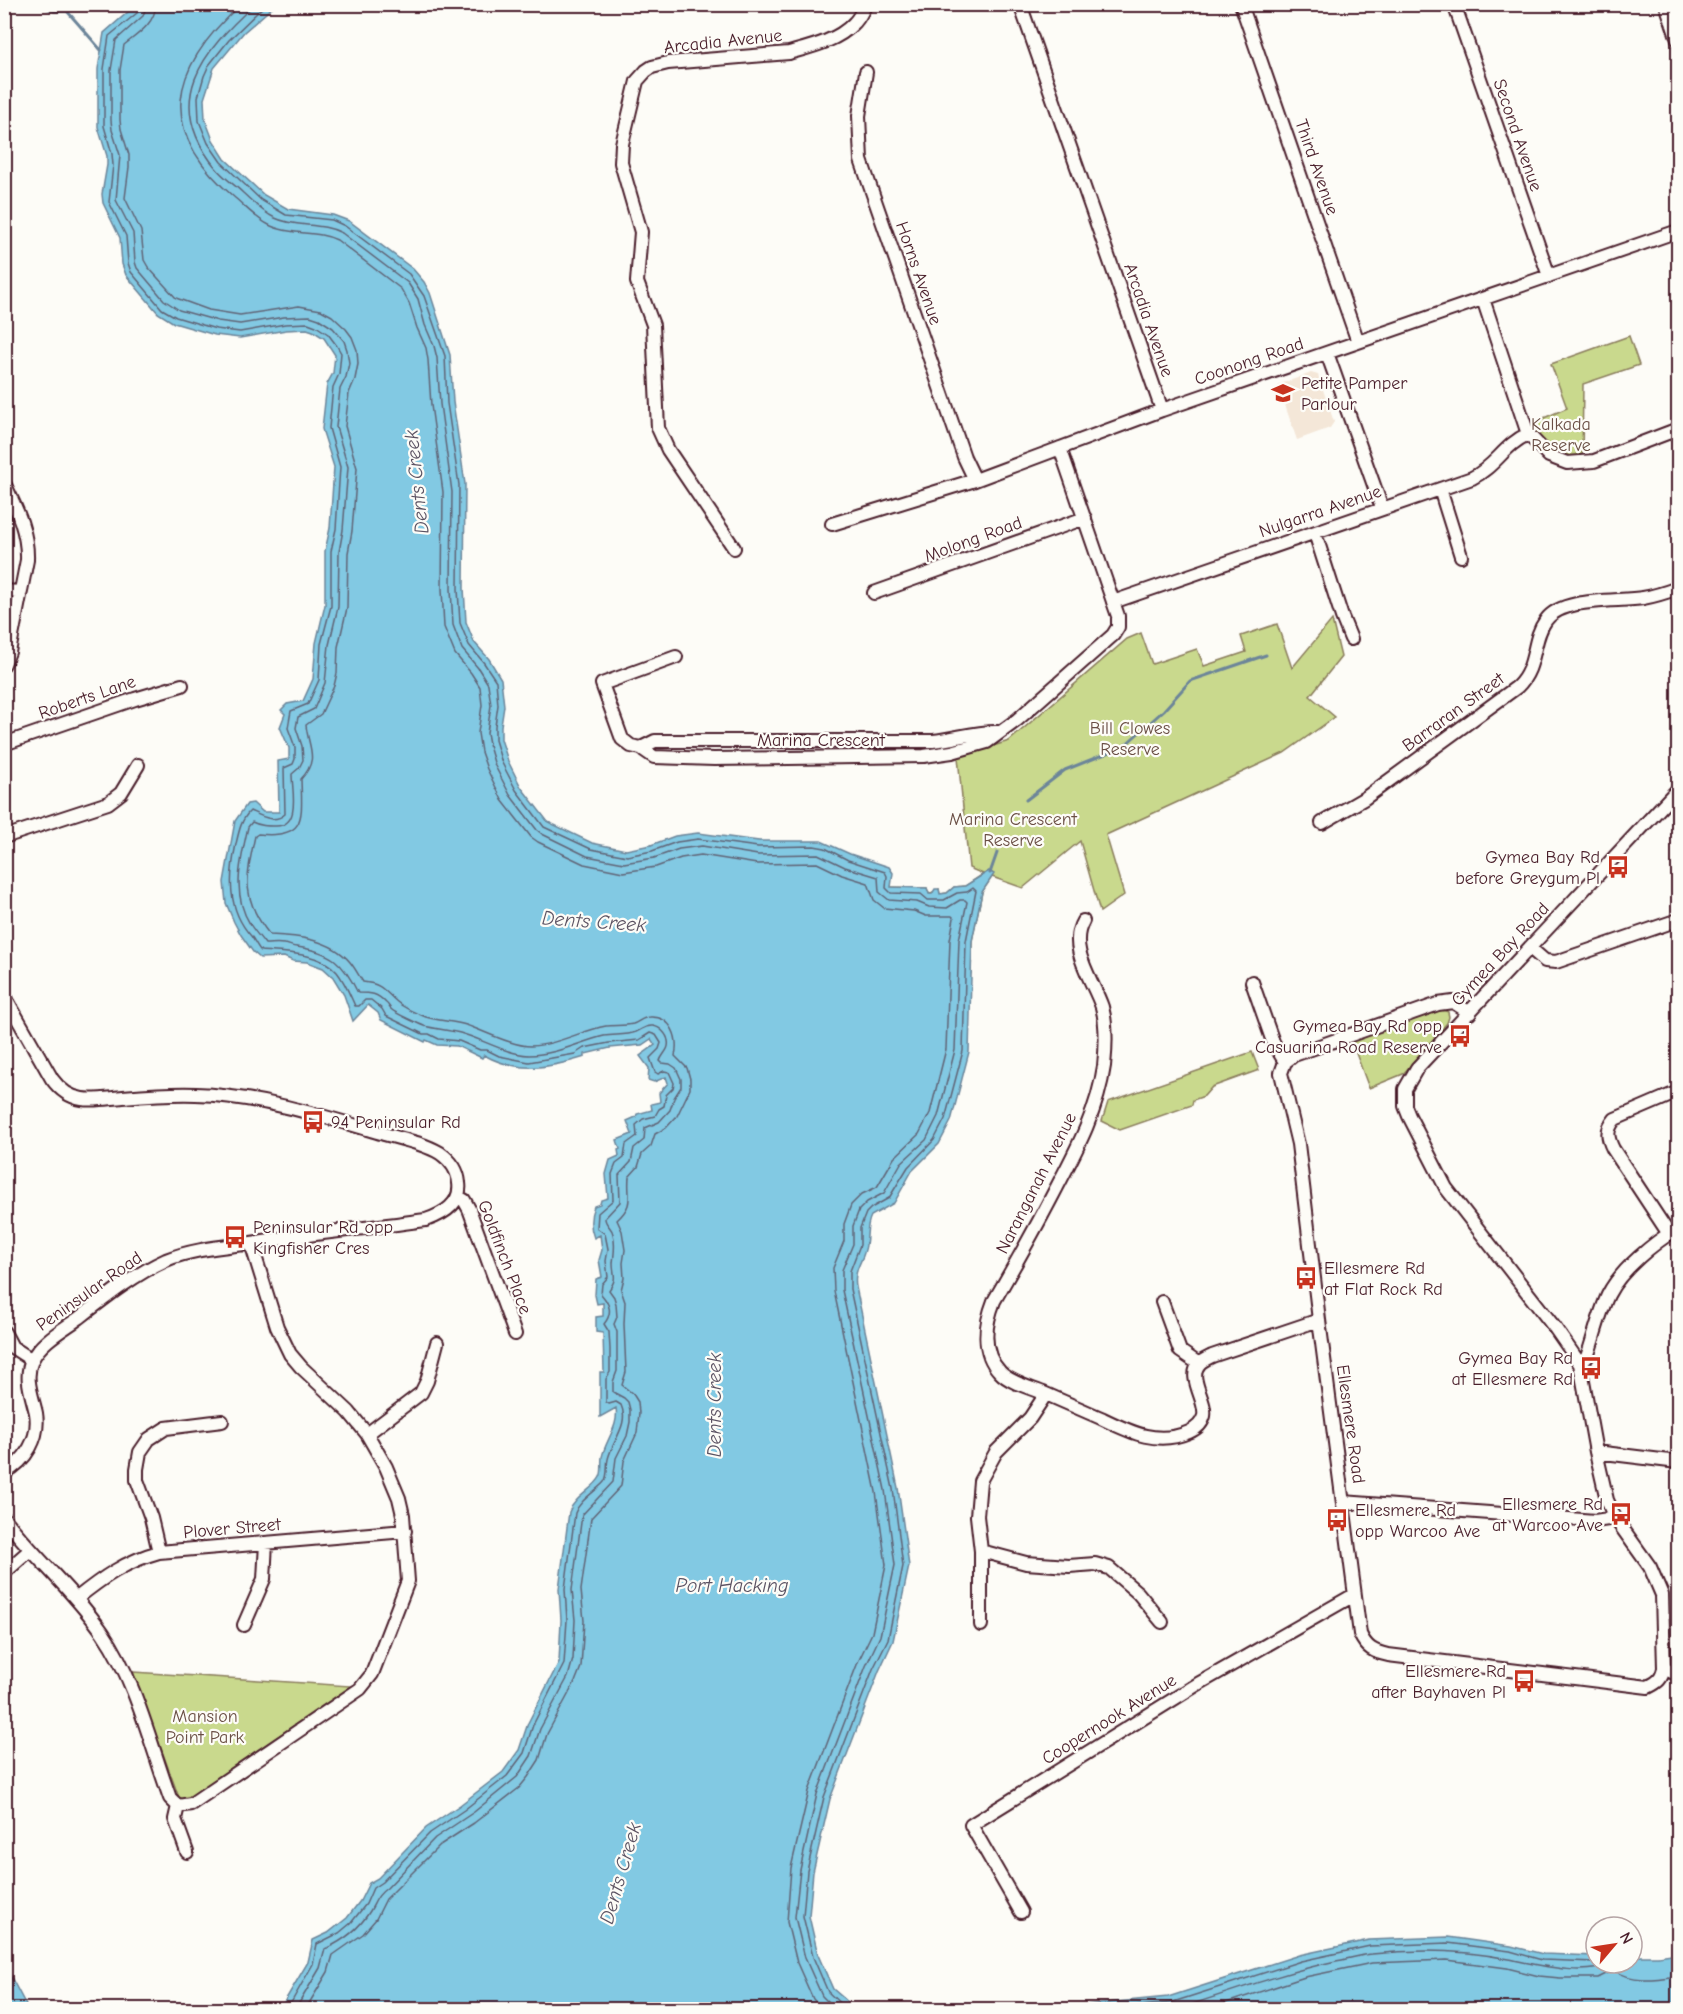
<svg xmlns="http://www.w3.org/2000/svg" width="1683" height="2014" viewBox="0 0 1683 2014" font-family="'Comic Neue',sans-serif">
<rect width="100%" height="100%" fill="#fdfcf7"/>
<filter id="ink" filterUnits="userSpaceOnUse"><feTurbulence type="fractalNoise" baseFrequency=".0167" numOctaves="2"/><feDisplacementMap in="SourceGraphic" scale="12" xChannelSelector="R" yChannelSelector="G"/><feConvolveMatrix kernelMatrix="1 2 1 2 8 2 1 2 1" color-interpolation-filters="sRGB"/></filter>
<g filter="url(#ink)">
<!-- built -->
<path fill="#f4e7d8" d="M1311,373L1318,375L1334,422L1330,428L1297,440L1278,385Z"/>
<!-- green -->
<path fill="#c9d98d" stroke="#8a7c5c" stroke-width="1.5" d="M1629,336L1639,365L1583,384L1582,462L1549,456L1525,426L1567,408L1551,364Z
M1332,620L1341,657L1310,696L1335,717L1284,753L1106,835L1124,895L1100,912L1080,841L1023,888L992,877L982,892L972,941L971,973L891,887L927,888L929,894L939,889L940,894L947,893L954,887L965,886L983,874L969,868L958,757L1009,741L1127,639L1141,633L1152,664L1197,649L1204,666L1246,652L1241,636L1277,624L1292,668Z
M1441,1009L1448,1012L1449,1017L1447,1023L1403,1074L1369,1088L1351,1040Z
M1252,1052L1259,1070L1212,1087L1204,1096L1193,1100L1192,1105L1120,1130L1102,1121L1108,1102Z
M133,1672L351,1686L181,1803Z"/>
<!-- water -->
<path fill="#82c9e3" stroke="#6c8599" stroke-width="1.5" d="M136,5H275L244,32L214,68L204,99L205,119L213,140L225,159L264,195L288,209L333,215L349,221L413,269L424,282L430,293L450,355L453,402L465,484L464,588L466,622L474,642L489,659L501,679L504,706L501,726V739L508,761L521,787L548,822L592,843L626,850L651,845L675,836L698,833L759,841H821L850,854L889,867L893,873L891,887L927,888L929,894H932L935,889H939L940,894L947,893L954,887L965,886L989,871L994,874L982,892L972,941L969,1052L951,1121L939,1144L912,1171L894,1203L871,1216C866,1226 868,1234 866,1245C864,1261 853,1268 856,1287L898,1488L909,1566L893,1641L879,1671L830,1799L813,1872L809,1916L818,1955L833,1989L855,2008L860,2009H280L308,1962L313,1940L328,1933L347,1918L360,1901L369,1883L378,1878L426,1828L460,1805L503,1772L519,1750L528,1723L559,1662L561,1620L559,1589L569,1512C574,1497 595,1488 600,1477C603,1472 601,1463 602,1457C606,1439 619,1427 616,1408L600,1417V1372H604L603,1333L596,1332V1317L603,1316V1303L597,1304L595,1295L596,1279L602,1277L599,1260L602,1250L600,1235L594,1238C590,1228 590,1216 594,1206L600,1204L601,1200L608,1198L606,1174L610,1160L619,1156L618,1150L620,1149L617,1140L632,1134L627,1121L636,1117L637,1114L652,1110L651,1104L660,1102L659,1093L668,1083L666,1077L654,1082L648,1080L649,1068L640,1056L655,1045L651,1039L642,1045L610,1048L585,1054V1057C549,1068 518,1074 484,1055L482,1058L457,1046L437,1045L426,1040L425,1042L381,1020L378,1013L368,1005L353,1021L344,995L333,977L323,968L307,962L293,961L284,957L260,958L253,952L241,935L234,922L226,903L224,882L235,821L247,804L253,803L263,812H279L278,761L289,759V748L280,727L285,714L281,710L287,704L303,701L313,679L316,643L325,605V551L330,528L334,467L322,429L327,384L333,373L335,355L324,338L313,331L307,329L286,330L240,338L215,335L174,323L158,313L126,275L122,264L120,238L103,203L102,194L107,165V156L98,127V69L104,33Z
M1448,1937L1511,1946L1543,1954L1596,1956V1963H1632V1956H1658L1678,1953V2009H1043L1168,1997L1299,1955L1369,1940Z
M4,1964L28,2009H5Z"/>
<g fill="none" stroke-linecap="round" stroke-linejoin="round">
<!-- shore -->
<path stroke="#606375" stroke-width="1.5" d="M140,4L137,13L109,36L104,69V126L112,154L113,165L109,202L126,236L128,263L131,272L162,309L176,317L216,329L240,332L285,324L308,323L316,326L328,334L337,346L341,353L339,374L333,387L329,428L340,467L336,529L331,551V606L321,644L319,680L308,704L291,711L288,728L295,747V759L293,764L284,768L285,814C274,824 261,816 250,811C241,820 239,831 236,844C229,877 227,909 251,936C255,941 257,947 261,951C285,953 320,952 337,972C345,982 350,995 355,1006H359L365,1000H371L382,1009L386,1016L423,1034H429L439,1039L459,1041L480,1050H487L499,1056L529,1062L575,1054L584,1048L609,1043L639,1040L650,1033L656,1035L661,1043L659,1049L650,1058L655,1072L658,1074L664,1071L669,1072L674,1083L673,1088L666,1095L664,1106L659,1109L655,1116L643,1119L636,1125L637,1136L626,1144L624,1158L616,1164L612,1174L613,1200L598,1213L597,1228L605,1234L608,1249L606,1261L608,1277L602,1284L601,1294C610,1304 613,1313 604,1324L609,1332L610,1349V1372L606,1379V1402L609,1404L616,1402L621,1405C630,1424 612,1441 608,1459C606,1466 609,1475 604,1482C595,1492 580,1500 575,1513L565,1589L567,1620L564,1664L533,1725L524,1753L507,1776L464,1810L430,1833L382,1882L373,1888L366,1904L351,1923L339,1933L317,1944L313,1964L287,2010
M147,4L143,16L116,40L111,70V120L112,130L120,155L116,200L133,233L135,262L137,268L164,300L179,310L218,321L240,324L284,317L310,316L319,319L333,328L344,341L347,350L349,363L346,377L340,389L336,427L348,467L343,530L339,552L338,607L329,645L325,683L314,709L298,717L296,728L302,746L303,760L299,768L292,774C292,791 301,826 276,826C267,826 260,826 252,822L248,827C241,859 231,894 250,924C254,931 260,937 265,944C271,944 277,943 284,944C288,944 292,947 297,947C332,952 343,962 358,993C371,993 377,993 386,1003C389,1005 389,1008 392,1010C395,1013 421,1025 424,1026C436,1029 448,1030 460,1033C482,1039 506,1054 529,1055C556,1055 579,1042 604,1036C614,1034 626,1036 636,1032C642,1030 645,1025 653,1026C660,1027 667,1034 668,1041C670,1050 662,1054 660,1061L662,1063L670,1064L676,1068L681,1079V1087L674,1098L670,1110L659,1122L645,1128L644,1140L634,1148L631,1162L619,1175L620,1202L605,1218C605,1225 612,1227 613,1234C616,1244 614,1253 613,1263C613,1276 618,1277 609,1290L614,1297L616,1304L617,1317L614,1324L617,1332V1371L613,1382V1392L624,1398L628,1402L630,1410V1422L627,1436L616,1458L613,1482L582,1515L572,1590L575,1620L573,1659L568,1677L540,1729L531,1756L517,1777L474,1812L435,1838L387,1888C377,1895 376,1901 370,1911C359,1929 343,1941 325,1949L320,1968L295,2010
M156,4C155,24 138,34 124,45L120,70V120L121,129L129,155V167L125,198L141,231L144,260L148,267L176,298L209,310L240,315L299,306L321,310L332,316L346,329L352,337L357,350L358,364L355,379L349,393L345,426L357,468L352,531L348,553L347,608L338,647L337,673L334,686L321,714L306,725C308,747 320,759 301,779C302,818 307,839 258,834L255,836C246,878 241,899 270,935C297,936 331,939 350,962C355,968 359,976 363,982C383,984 384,991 397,1002C404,1008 418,1014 426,1017C439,1021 453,1021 466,1025C484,1031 512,1046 531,1046C557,1045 580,1031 606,1026C614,1025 625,1026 633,1024C639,1022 643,1017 650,1017C672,1016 679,1038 675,1056L687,1068L690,1079V1089L677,1116L666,1128L655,1134L651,1146L642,1154L638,1167L629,1177C627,1198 635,1203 617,1220L622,1231L625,1250L623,1263L624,1278L621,1290L625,1302L624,1324L626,1372L622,1385L633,1394L638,1402L639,1413L637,1433L624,1461L621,1486L591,1518L581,1590L584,1621L581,1667L575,1682L547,1734L539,1760L528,1777L519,1788L474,1823L440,1845L386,1899L376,1919L363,1934L333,1955L328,1972L305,2010
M241,4C168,70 156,131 235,198C247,208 256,219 271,226C292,236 317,230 337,240L401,289L409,303L417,328L426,348L428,360L431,405L443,492L442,589L444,627L455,654L471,673L480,687L482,705L478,733L481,752L487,769L502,800L531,837L538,842L584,864L623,872L656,867L681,858L701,855L757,864L817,863L842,875L868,883L874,900L884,908L914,911L926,916H952L954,918L950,940L946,1049L930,1113L919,1134L894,1158L877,1187L862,1194L851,1205L844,1224V1241L833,1268L834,1291L876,1492L886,1565L872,1633L858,1662L809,1791L791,1868L787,1922L797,1963L813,1999L823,2010
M255,4C202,52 161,101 216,168C224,178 234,184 243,193C253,202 262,212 275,218C296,228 321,222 342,233L408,283L418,299L425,325L434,346L437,358L440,404L452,492L451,589L453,625L462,649L478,668L488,684L491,705L487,733L490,749L495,766L510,795L537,830L542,834L587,856L624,863L654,858L679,849L702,846L758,855L818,854L845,867L878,877L879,892L889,900L917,902L929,907L947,908L960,900H965L967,902L959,940L955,1050L938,1116L926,1140L901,1163L884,1193L867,1202L859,1210L853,1226V1244L842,1270V1290L885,1490L895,1565L880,1636L866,1666L817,1794L800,1870L795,1917L805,1958L822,1996L836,2010
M266,4L229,40L209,65L204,76L198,97L199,121L208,143L221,162L261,200L286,215L332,220L345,226L409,274L424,296L445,356L447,403L459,485L458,589L460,623L469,645L484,663L496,681L498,705L495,726V740L502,763L516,790L544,827L591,849L627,856L652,851L677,842L698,839L758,847L814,846L825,848L848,860L885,872L887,876L886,888L891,893L921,894L928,900H944L957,893L967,892L973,888L976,891L966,941L963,1051L945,1119L934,1140L908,1167L889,1198L871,1208L866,1213L860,1228V1245L850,1271V1289L893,1489L903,1566L888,1639L873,1669L824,1797L807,1871L803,1916L813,1957L828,1992L847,2010
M1101,2010L1170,2003L1301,1961L1370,1946L1448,1943L1510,1951L1542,1960L1596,1962
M1174,2010C1228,1993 1281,1973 1336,1961C1348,1959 1360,1955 1372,1954C1417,1949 1464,1950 1509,1959C1530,1963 1590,1979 1607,1963
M1205,2010L1305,1977L1372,1963L1447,1960L1507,1968L1539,1976L1560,1978H1598L1614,1970C1633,1983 1656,1979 1678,1976"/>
<!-- stream -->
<path stroke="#6c8599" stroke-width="3" d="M38,4L54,11H67L101,50
M1026,800L1065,770L1123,747L1164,710L1190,681L1266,655
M990,873L997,853"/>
<!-- minor casing -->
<g stroke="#4a1f2b" stroke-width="16">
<path id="minor" d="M1020,4L1162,410
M1241,4L1358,342
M1454,4L1549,276
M1666,4L1678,40
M866,72L859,116L861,160L964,457L975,480
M1483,299L1528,434L1549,456L1567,463L1594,461L1678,429
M1327,353L1382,508
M4,483C16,508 28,531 27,560L9,652L4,664
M1440,489L1461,556
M832,524L975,480L1162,410L1678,231
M1315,533L1342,617L1351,639
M734,548L668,450L658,428L653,325L637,282L641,232L621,163L622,144L637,81L646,71L652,67L668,63L789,53C810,47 837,41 853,24C859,19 862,11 866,4
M4,591L21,592
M874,593L1085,518
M1113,602L1472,478C1495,467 1504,445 1528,434
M676,657L602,684L622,739L631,746L641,748L654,757L714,759L924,756L952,752L987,742L1017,720L1113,635L1118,627V616L1060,448
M4,744L135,699L182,685
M641,748L655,741H933C955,739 976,731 998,732
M1322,823L1365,798L1517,687C1538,667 1531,640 1546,620C1562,597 1616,602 1643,598C1655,596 1667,592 1678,588
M4,837L108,803L121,793L138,765
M1530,948L1545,961L1556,962L1678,920
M1252,982L1273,1042L1285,1062
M4,995L52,1079C60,1090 69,1097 82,1099C95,1101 110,1098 123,1097C147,1095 172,1093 196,1094C259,1096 323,1116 384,1134C402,1139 423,1143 440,1153C450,1160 458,1170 459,1183C462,1204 443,1214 426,1220C368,1228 309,1234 251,1243C222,1247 193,1249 166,1260C135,1274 106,1297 79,1318C64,1329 40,1342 32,1360C24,1377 32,1395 36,1413C40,1438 26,1461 4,1473
M1470,1013L1453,1002L1438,1004L1294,1055L1285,1062L1281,1073L1298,1144L1319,1320L1360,1634C1366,1648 1374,1652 1388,1655L1648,1687C1658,1682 1662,1679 1664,1668L1662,1595L1650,1567L1615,1518L1607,1500L1596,1452L1580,1364L1555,1328L1446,1188L1409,1116L1405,1106V1089L1417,1068L1678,789
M458,1197L464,1200L469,1209L515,1334
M1669,1234L1613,1149C1607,1137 1606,1130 1615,1119L1678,1092
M1162,1302L1180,1351L1199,1364
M4,1332L12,1347L32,1360
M1580,1364L1587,1357C1594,1337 1599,1314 1608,1295C1621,1269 1655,1242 1678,1228
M1046,1394C1032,1388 1010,1383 1000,1372C981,1352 985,1324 994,1301C1016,1263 1038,1224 1058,1185C1078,1147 1098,1109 1104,1066C1106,1047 1107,1025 1102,1007C1093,980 1067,948 1083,921
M367,1434L421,1393L427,1381L437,1343
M1596,1452L1678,1462
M1343,1502L1595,1521L1615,1518
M4,1518C35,1558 74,1591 103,1633C136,1681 150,1743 170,1798L178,1806L175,1819L187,1852
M159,1552L151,1518L137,1480V1469L140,1452L149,1439L166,1428L222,1421
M4,1573L30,1550
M76,1599C102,1578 126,1561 159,1552L405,1531
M1162,1622L1138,1593L1109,1568L1095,1564L1069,1566L1026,1563L981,1551L977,1516L980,1481L996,1452L1030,1418L1046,1394C1064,1402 1083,1410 1101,1418C1130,1432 1157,1446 1189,1432C1196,1429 1202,1424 1204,1416C1207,1400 1186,1377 1200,1363C1203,1360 1208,1358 1212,1356L1319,1320
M244,1625L264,1579L266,1543
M981,1625V1551
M1664,1668L1678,1675
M178,1806L191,1804L360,1689L372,1674L408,1581L403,1515L399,1498L386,1467L367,1434L349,1412L301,1367L290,1354L277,1327L251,1243
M1021,1912L971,1825L1198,1684L1354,1595"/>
</g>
<!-- minor -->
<use href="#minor" stroke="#fdfcf7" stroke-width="12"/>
</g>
</g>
<!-- icons -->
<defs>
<g id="school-bare" transform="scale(1.8)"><path d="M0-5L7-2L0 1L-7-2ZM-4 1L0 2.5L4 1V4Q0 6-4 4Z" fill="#c8321e" stroke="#fdfcf7" stroke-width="2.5" paint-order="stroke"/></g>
<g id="bus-bare" transform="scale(1.8)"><path d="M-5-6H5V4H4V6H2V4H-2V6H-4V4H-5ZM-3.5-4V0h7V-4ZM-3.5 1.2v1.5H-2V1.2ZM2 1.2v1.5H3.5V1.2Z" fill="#c8321e" stroke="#fdfcf7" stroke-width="2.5" paint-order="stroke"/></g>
</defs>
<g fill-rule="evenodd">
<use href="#school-bare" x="1283" y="393"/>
<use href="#bus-bare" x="1618" y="867"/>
<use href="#bus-bare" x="1460" y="1036"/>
<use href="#bus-bare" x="313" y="1122"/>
<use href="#bus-bare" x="235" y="1237"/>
<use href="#bus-bare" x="1306" y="1278"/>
<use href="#bus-bare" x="1591" y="1368"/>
<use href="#bus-bare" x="1621" y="1514"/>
<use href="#bus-bare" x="1337" y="1520"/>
<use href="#bus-bare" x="1524" y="1681"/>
</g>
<g text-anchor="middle" stroke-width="4.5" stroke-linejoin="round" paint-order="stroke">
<!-- street labels -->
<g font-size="18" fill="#4a1f2b" stroke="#fdfcf7">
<text transform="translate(723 41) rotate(-6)" y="6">Arcadia Avenue</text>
<text transform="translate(1518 135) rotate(71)" y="6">Second Avenue</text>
<text transform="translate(1317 167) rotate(71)" y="6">Third Avenue</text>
<text transform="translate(919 273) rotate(71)" y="6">Horns Avenue</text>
<text transform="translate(1149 320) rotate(71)" y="6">Arcadia Avenue</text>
<text transform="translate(1249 361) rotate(-19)" y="6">Coonong Road</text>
<text transform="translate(1320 511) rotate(-19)" y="6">Nulgarra Avenue</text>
<text transform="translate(973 539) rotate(-20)" y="6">Molong Road</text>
<text transform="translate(87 697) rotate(-19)" y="6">Roberts Lane</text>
<text transform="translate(1453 712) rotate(-36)" y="6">Barraran Street</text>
<text x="821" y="746">Marina Crescent</text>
<text transform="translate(1500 954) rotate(-47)" y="6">Gymea Bay Road</text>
<text transform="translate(1036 1183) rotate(-63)" y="6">Naranganah Avenue</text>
<text transform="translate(505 1257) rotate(69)" y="6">Goldfinch Place</text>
<text transform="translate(89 1291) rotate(-35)" y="6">Peninsular Road</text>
<text transform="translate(1351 1424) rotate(82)" y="6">Ellesmere Road</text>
<text transform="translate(232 1528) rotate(-5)" y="6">Plover Street</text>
<text transform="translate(1109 1719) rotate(-32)" y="6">Coopernook Avenue</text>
</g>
<!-- poi labels -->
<g font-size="18" fill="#4a1f2b" stroke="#fdfcf7" text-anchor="start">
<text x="1301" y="389">Petite Pamper<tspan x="1301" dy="21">Parlour</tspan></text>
<text x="1600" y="863" text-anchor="end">Gymea Bay Rd<tspan x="1600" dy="21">before Greygum Pl</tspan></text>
<text x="1442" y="1032" text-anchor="end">Gymea Bay Rd opp<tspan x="1442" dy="21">Casuarina Road Reserve</tspan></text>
<text x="331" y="1128">94 Peninsular Rd</text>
<text x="253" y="1233">Peninsular Rd opp<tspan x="253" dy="21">Kingfisher Cres</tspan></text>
<text x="1324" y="1274">Ellesmere Rd<tspan x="1324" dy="21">at Flat Rock Rd</tspan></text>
<text x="1573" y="1364" text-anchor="end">Gymea Bay Rd<tspan x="1573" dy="21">at Ellesmere Rd</tspan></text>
<text x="1603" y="1510" text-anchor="end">Ellesmere Rd<tspan x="1603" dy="21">at Warcoo Ave</tspan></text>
<text x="1355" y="1516">Ellesmere Rd<tspan x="1355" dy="21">opp Warcoo Ave</tspan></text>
<text x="1506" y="1677" text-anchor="end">Ellesmere Rd<tspan x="1506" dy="21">after Bayhaven Pl</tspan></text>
</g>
<!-- park labels -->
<g font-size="18" fill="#6a4e44" stroke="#fdfcf7">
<text x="1561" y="430">Kalkada<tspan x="1561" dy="21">Reserve</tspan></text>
<text x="1130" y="734">Bill Clowes<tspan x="1130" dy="21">Reserve</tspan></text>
<text x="1013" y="825">Marina Crescent<tspan x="1013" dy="21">Reserve</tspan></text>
<text x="205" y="1722">Mansion<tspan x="205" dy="21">Point Park</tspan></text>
</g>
<!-- water labels -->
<g font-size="20" font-style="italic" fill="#5b5262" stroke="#fdfcf7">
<text transform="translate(416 482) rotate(-96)" y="7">Dents Creek</text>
<text transform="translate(594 921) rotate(4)" y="7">Dents Creek</text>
<text transform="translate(714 1405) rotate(-90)" y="7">Dents Creek</text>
<text x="732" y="1592">Port Hacking</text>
<text transform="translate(620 1873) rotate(-74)" y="7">Dents Creek</text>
</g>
</g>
<!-- margin -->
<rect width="1683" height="2014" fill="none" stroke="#fdfcf7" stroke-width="24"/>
<rect x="12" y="12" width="1659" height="1990" fill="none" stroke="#4a1f2b" stroke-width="2" filter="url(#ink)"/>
<!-- north arrow -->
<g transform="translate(1614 1945) rotate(61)"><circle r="28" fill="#fdfcf7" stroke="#b5a4a5" stroke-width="1.5"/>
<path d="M0-4.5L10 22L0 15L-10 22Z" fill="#c8321e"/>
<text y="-9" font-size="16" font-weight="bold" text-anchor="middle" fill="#4a1f2b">N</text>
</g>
</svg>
